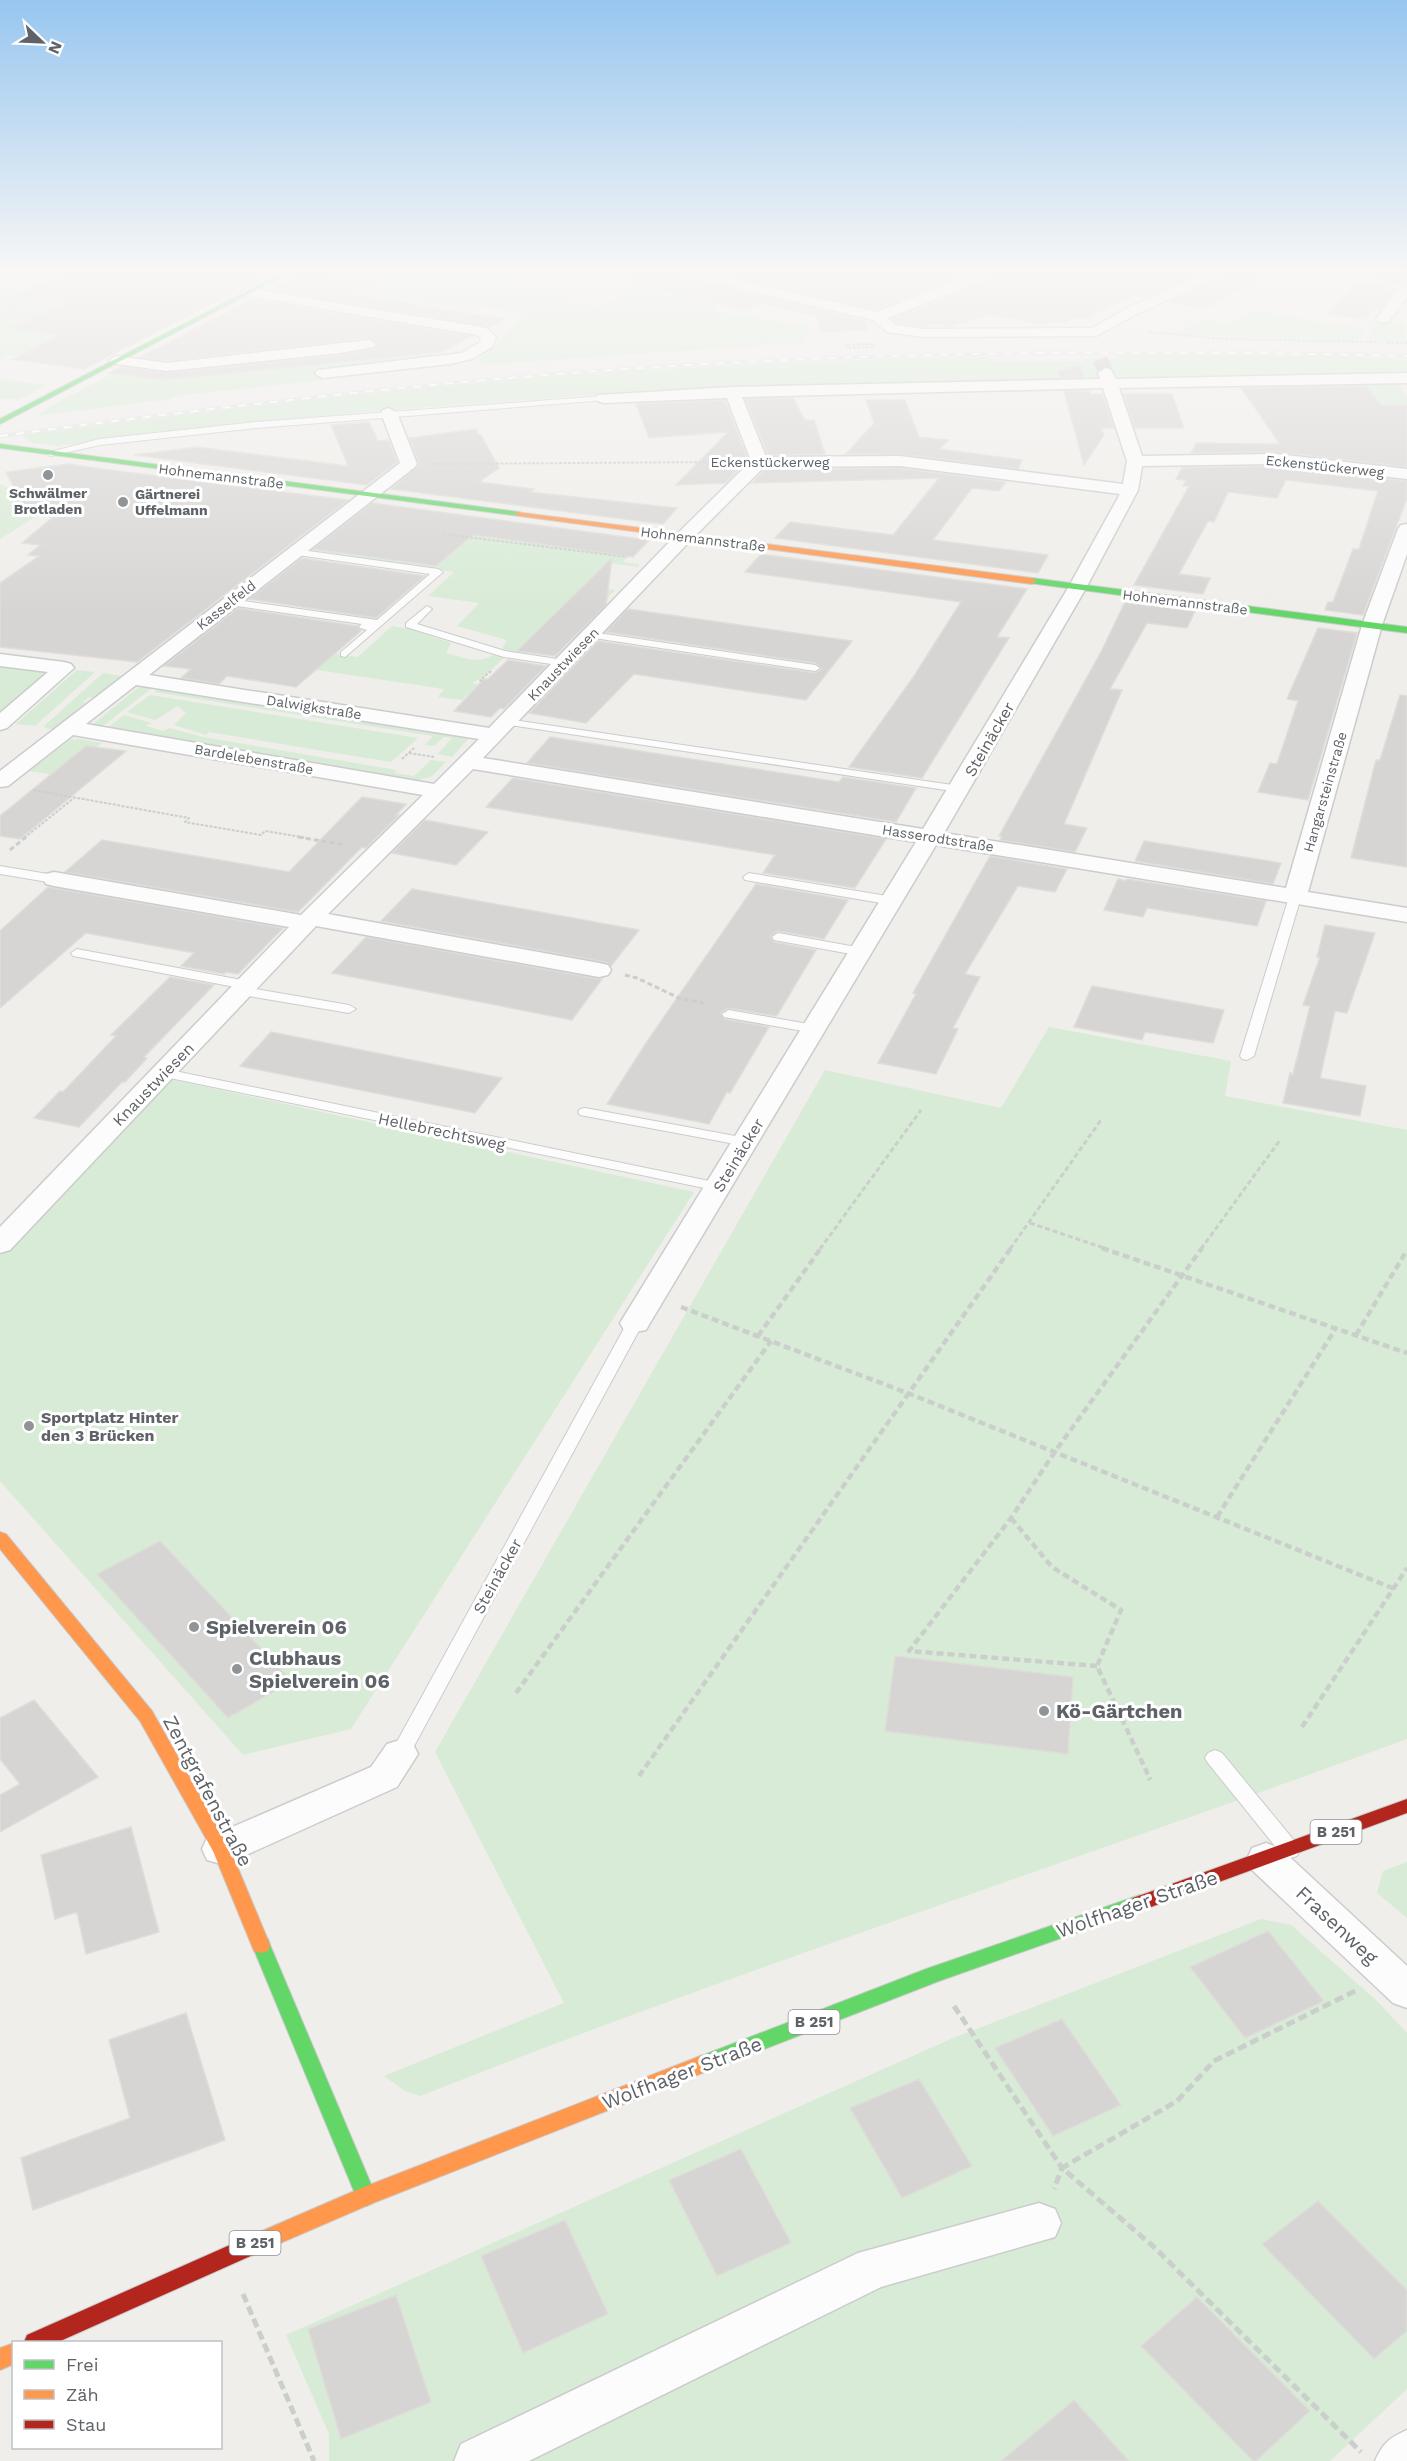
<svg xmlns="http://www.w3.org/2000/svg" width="1407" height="2461" viewBox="0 0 1407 2461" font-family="'Work Sans',sans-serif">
<rect width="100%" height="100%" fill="#efeeea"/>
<!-- green -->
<path fill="#d8ebd6" d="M0,271H221L239,273L62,334L19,356L7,355L0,359Z
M503,271H529V275L571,296L562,300L596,307L636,290L720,303L711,311L808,326L805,342L481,365L478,360C493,344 509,330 525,315L483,306L474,311L355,290L388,277L462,276Z
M1256,310L1323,323L1367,328L1360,338L1351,341L1174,334L1203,319L1228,324Z
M1378,321L1404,323L1407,342L1371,341L1366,339Z
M431,353L436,359L317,372L322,380L174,396L170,399L37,416L56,403L114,373L155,379Z
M1117,354L1337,356L1407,360V376L1122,380L1121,376L1108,373L1099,374L1098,380L590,395L377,411L225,425L58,446L33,443L21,435C148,419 276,402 404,389C599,370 793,360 989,357L992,362L1084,361V359H1118Z
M0,379L47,385L19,400L0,398Z
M1396,381L1407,396V428L1305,416L1282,383Z
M0,484C11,491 51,493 69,496L0,539Z
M468,535L572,549L574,547L632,551L623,562L639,564L638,567L607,563L584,586L615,590L597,610L563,605L514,653L502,649L507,640L457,626L479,603L428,596L454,572L307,551L320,541L342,544Z
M392,626L411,629L451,643L446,653C464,657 476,665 493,655L504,658L483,677L472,683L478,685L462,700L438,697L444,689L270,663L314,650L358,657Z
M1,666L49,672L0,715V668Z
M77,670L95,672L35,726L16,724Z
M103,673L122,676L93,698L89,697L83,702L86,703L53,729L45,728L44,726Z
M139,687H153L99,729L92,725Z
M159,688L470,737L452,757L438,754L452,738L444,737L434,746L425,745L433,736L154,692Z
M150,695L418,738L391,762L209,732L206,735L174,725L186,713L178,706L155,720L127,712Z
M124,715L151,723L146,726L164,731L169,728L203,737L396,770L395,773L414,776L431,760L446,762L431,777L414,781L105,730Z
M78,739L102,743L60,776L29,771L70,740Z
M1049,1027L1231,1061L1225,1096L1407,1130V1739C1079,1860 745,1967 420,2096L405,2091L384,2076L564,2003L435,1752L825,1070L1001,1108Z
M169,1079L694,1192L351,1729L243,1755L0,1481V1255Z
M1407,1862V1918L1377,1893L1383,1871Z
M1261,1919L1291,1925L1377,2001L1407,2033V2389L1330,2461H329V2434L286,2335L953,2038Z"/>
<!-- building -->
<path fill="#d6d5d3" stroke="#deddd9" stroke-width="1.5" d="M67,271H275L84,369L13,359L60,335L10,328L66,302L16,296Z
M300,271L374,280L344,293L506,319L489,328L271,290L297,276Z
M628,271H674L677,276L865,321L869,330L820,332L817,316L760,303L746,310L627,282Z
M708,271H971L877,310Z
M994,271H1207L1146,297L1135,295L1084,319L1076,317L1062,323L1053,321L1039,324L989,314L950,327L936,324L923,327L897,323L892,319L977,285Z
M1232,271H1275L1204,309L1169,302Z
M1371,271H1407V285L1366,276Z
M1359,282L1395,291L1380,310H1374L1364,319L1326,314Z
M253,299L472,336L442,352L164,380L109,373L121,367L167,373L340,355L374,349L378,345L377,342L369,338L167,361L140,357Z
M1080,365L1084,377L1060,378L1058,372Z
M1366,386L1381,405H1407V467L1277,452L1191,453L1196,443L1280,444L1241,388Z
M1064,391H1089L1090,394H1102L1114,428H1101L1104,435L1084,465Z
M1123,394H1172L1184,428H1135Z
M793,398L805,420H814L825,454L768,455L745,399Z
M725,400L748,460L725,483L676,485L728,432L649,438L636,404Z
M866,400H905L919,437L948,440L940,449L1022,460L1018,469L900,454H846L874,423Z
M369,422L378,441L389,440L397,462L367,485L134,455L197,447L348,466L331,425Z
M476,429L479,435H481L499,468L479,482L534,489L530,492L677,508L663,524L391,489L419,465L409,438Z
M68,464L110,470L348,500L137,662L0,647V583L39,556L28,555L40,545L22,543L53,517L28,514L6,472Z
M1277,466L1407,481V498L1363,615L1325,610L1328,602H1333L1353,549H1359L1378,491L1286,480L1277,498L1228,492L1214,522L1208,521L1179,574L1210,578L1203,594L1134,585L1189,486H1183L1186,480L1176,479L1182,468Z
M900,468L1006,482L999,491L972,488L933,540L1048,555L1038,573L775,538L790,522L893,535L939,478L752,483L765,469H830L831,471L833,469Z
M372,503L649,540L633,557L473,535L436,566L313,549Z
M761,554L1027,589L997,637L1009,638L922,778L849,767L914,676L961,602L745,572Z
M302,558L425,576L376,618L249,599Z
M612,558L606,605L555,656L517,651Z
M1125,602L1195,611L1187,628L1147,623L1110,689L1122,690L1064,824L1087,828L1075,852L1000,840L1002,836H999L1102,650Z
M238,608L357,626L361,631L296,687L227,676L219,684L181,678L191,669L164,666Z
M628,609L852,641L806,700L634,674L586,723L529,713L598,641L815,673L822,669L815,663L606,632Z
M1318,628L1357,633L1308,800L1258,792L1270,763L1277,764L1298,701L1287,699Z
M508,660L546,666L504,709L500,708L491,717L454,711L484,679H488Z
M1400,695L1407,696V867L1351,858L1376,760H1380Z
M550,737L839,782L843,777L916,788L896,822L527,763Z
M86,746L126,751L20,839L0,836V816Z
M513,778L886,839L855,888L763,873L775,855L486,807Z
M362,797L406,804L396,815H399L366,848L362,847L298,912L65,872L102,840L289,872Z
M425,820L488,832L456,865L392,853Z
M1144,841L1281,863L1273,884L1135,861Z
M990,856L1067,869L1055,892L1018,886L965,974L980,977L953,1028L958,1029L936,1074L878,1063L916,994L913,993Z
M1118,879L1126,881L1127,879L1266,901L1257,926L1147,908L1143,917L1104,910Z
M756,884L848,900L824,939L778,931L770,937L774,942L816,950L778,1014L776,1016L729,1008L720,1013L724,1019L769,1027L730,1093L727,1092L709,1124L607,1104L648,1040Z
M48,887L54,888L283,928L238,974L226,972L224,974L181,966L194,953L86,933L0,1008V931Z
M412,889L639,930L611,966L608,963L599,961L381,921Z
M1325,925L1375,933L1347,1013L1335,1011L1320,1078L1366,1086L1360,1116L1283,1103L1290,1073L1293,1074L1310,1006L1303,1005L1320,957H1317Z
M366,937L599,979H602L572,1020L332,973Z
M170,977L214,985L144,1057L147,1058L125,1082H122L79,1127L34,1118L60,1091L63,1092L116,1036L111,1035Z
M1092,986L1224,1010L1213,1043L1145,1032L1142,1040L1074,1027Z
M271,1032L502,1078L475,1113L240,1066Z
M160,1541L292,1681L228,1718L97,1574Z
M895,1656L1073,1677L1068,1754L885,1731Z
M34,1700L98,1777L0,1832V1795L20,1784L0,1759V1718Z
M131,1827L159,1932L86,1954L77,1912L55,1919L41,1855Z
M1268,1931L1324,2001L1245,2038L1190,1967Z
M186,2013L225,2140L33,2210L21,2158L130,2118L109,2040Z
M1062,2019L1121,2105L1053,2136L995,2048Z
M919,2079L972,2166L902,2198L850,2108Z
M741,2149L791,2243L717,2276L669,2180Z
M1318,2201L1407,2290V2331L1374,2359L1262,2244Z
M565,2220L608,2314L523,2353L481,2256Z
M396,2295L431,2402L341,2439L308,2329Z
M1197,2297L1310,2411L1256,2461H1253L1141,2346Z
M1074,2400L1129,2461H1001Z"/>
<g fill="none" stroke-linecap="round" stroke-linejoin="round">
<!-- street-tunnel -->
<path stroke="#cbcbca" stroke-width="15" stroke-dasharray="15 8" stroke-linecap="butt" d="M1100,359L1106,373"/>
<!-- lane casing -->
<g stroke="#cbcccc" stroke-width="2">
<path id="lane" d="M1321,271H1333L1407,287V291Z
M603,396L607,398L606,400L257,428L100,445L50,456L46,453L100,439L257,422Z
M294,549L438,569L443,572L345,657L341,656V652L367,630L360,628L359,626L362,624L230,605L225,602L230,599L377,620L430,574L291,554L289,552Z
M427,606L432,609L417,624L505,651L564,660L569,663L564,666L504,657L406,627V623Z
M591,632L815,665L820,668L815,671L587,637L586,635Z
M507,719L959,786L965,789L959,792L503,724L502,722Z
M0,866L54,875L60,879L54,883L0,874Z
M749,873L893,897L899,901L893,905L745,880L743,877Z
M1295,893L1301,897L1254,1056L1247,1060L1242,1059L1240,1056L1289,897Z
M778,933L862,948L868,952L862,956L774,940L772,937Z
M77,949L247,981L253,985L249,988L349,1005L356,1009L349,1013L242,995L235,991L240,988L73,956L71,953Z
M729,1010L814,1025L821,1029L814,1033L724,1017L722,1014Z
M165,1069L719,1183L726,1187L719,1191L160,1076L158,1073Z
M585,1108L746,1138L753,1142L746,1146L580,1115L578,1112L580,1109Z
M635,1318L643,1323L407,1759L400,1761L393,1759L390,1754L393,1749L627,1323Z
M1215,1750L1222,1753L1297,1844L1300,1850L1297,1856L1290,1858L1283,1856L1208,1763L1205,1758L1208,1753Z"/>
</g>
<!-- street casing -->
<g stroke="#cbcccc" stroke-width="3">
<path id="street" d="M676,271H699L877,312L966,277L974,271H992L976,283L888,318L896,325L923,329L1093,328L1127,308L1212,271H1230L1137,314L1096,336L923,337L887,332L873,320L678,274Z
M1407,287V298L1388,322H1378L1376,319L1394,294Z
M248,288L481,327L486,328L496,337L492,347L472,359L450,364L323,378L318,376L315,373L318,370L462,353L480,342L481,338L477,335L243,295L241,292Z
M369,340L376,344L374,347L340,353L167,371L116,364L109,360L116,356L167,363Z
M1106,368L1111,370L1116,379L1407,373V383L1119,388L1142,456L1277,454L1407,469V479L1277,464L1142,466L1138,490L1086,588L944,833L1286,888L1362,625L1398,529L1401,525L1407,524V554L1382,625L1308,892L1407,908V922L936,845L650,1323L646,1330L635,1332L624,1330L620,1323L916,842L473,769L328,914L599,963L608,965L611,970L608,975L599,977L316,926L10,1250L0,1253V1227L289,927L54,886L46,884L43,879L46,874L54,872L301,915L423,795L73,735L8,786L0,787V771L400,463L381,413L383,410L389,408L397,413L417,464L415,467L149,675L489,728L678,533L751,461L727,398L603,403L598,401L595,398L598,395L732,387L1100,379L1098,373ZM1103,388L1127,461L1123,484L900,456L766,457L742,397ZM900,466L1120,494L1068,588L923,829L483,758L690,541L764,467ZM136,685L479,739L434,784L86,724Z
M0,654L64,662L71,664L74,668L7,728L0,730V713L48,672L0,666Z
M400,1740L413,1744L418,1754L397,1787L235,1860L221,1864L207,1860L202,1849L207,1838L371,1767L387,1744Z
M1266,1843L1280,1848L1407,1966V2008L1393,2003L1252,1870L1247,1859L1252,1848Z
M1039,2203L1055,2209L1061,2223L1055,2237L881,2287L529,2461H454L461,2444L858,2253Z
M1407,2430V2461H1375C1383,2443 1389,2438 1407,2430Z"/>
</g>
<!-- fast casing -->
<g stroke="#cacacb" stroke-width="2">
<path id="fast" d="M286,271H293L0,424V419Z
M0,444L519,512L523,514L519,516L0,448Z
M1032,578L1407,627V633L1029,583L1028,581Z
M1140,1895L1147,1898L1149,1903L1147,1908L939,1981L703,2073L696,2070L693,2064L696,2058L926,1969Z
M261,1937L268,1939L270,1945L376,2196L373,2203L366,2206L359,2203L356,2196L252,1945L254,1939Z"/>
</g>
<!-- slow casing -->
<g stroke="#cacacb" stroke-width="2">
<path id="slow" d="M516,512L1032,578L1036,581L1032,584L519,516L515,514Z
M0,1532L6,1534L152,1711L230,1849L270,1945L268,1951L261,1953L254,1951L213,1851L140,1721L0,1549Z
M703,2055L710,2058L713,2064L710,2070L373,2203L248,2257L241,2254L237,2247L241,2240L359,2189Z
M14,2343V2364L0,2370V2348Z"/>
</g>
<!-- jam casing -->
<g stroke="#cacacb" stroke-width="2">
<path id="jam" d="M1407,1799V1813L1140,1911L1133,1908L1131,1903L1133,1898Z
M248,2237L255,2240L259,2247L255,2254L58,2342H24L27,2335Z"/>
</g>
<!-- path-far3 -->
<path stroke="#cacfcc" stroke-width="2" stroke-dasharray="3 1.5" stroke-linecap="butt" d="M0,315L51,285L68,271
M1149,332L1226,339L1379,342
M1387,343H1407
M873,344L846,345L847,348L876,347
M433,464L723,462
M443,534L627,557
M482,681L480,680L491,671
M409,753L434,757
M402,759L414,748
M33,790L189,818L185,822L261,835L265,831L307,838
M24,838L74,798"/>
<!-- path-far2 -->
<path stroke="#cacfcc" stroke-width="3" stroke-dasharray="5 3" stroke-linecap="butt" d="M298,837L345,845
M10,850L26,837
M625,975L637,978L679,998L708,1004
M1030,1223L1107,1249
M820,1249L921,1110
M1010,1249L1101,1120
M1201,1249L1280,1140"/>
<!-- path-far1 -->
<path stroke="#cacfcc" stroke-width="4.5" stroke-dasharray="7 4" stroke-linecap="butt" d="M1102,1248L1407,1353
M681,1307L910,1394L1395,1589
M1356,1335L1407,1250
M758,1336L821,1248
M1217,1517L1336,1328
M1011,1518L1052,1567L1121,1610L1097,1666L1150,1779
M1097,1666L909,1651L1011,1518L1054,1453L1202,1248
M516,1693L771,1341
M1302,1727L1407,1568
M639,1776L1011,1248"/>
<!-- path -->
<path stroke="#cacfcc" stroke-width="5" stroke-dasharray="9 4.5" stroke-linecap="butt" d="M1149,1778L1150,1780
M1355,1991L1214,2061L1177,2101L1062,2168L1154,2247L1361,2452
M954,2006L1062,2168L1054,2189
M243,2294L314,2461"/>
<!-- lane -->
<use href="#lane" fill="#fdfcfc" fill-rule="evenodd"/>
<!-- street -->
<use href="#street" fill="#fdfcfc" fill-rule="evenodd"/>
<!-- fast -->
<use href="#fast" fill="#63d668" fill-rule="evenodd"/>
<!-- slow -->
<use href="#slow" fill="#ff974d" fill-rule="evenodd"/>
<!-- jam -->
<use href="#jam" fill="#b3261e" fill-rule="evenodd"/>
<!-- rail casing -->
<g stroke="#e4e4e4" stroke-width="4">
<path id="rail" d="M0,436C234,405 469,377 705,364C939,351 1173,350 1407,356"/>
</g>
<!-- rail -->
<use href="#rail" stroke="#fff" stroke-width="2" stroke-dasharray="8" stroke-linecap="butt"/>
</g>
<!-- sky -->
<linearGradient id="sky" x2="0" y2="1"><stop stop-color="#97c6ef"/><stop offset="0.44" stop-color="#f8f7f6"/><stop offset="1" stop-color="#f8f7f6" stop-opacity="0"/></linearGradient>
<rect width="1407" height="615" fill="url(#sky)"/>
<!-- markers -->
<g fill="#919496" stroke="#fff" stroke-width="2">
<circle cx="48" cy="475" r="6"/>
<circle cx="123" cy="502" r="6"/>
<circle cx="29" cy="1426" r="6"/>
<circle cx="194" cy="1627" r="6"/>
<circle cx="237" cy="1669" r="6"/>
<circle cx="1044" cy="1711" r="6"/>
</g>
<g text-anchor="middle" stroke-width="6" stroke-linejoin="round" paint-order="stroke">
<!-- far-street labels -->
<g font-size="14" fill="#5f6368" stroke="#fff">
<text x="770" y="467">Eckenstückerweg</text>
<text transform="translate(1325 466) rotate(6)" y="5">Eckenstückerweg</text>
<text transform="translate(221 476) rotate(7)" y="5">Hohnemannstraße</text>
<text transform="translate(703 539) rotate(7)" y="5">Hohnemannstraße</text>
<text transform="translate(1185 602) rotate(7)" y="5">Hohnemannstraße</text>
<text transform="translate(226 605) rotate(-38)" y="5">Kasselfeld</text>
<text transform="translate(563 664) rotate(-46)" y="5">Knaustwiesen</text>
<text transform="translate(314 707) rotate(9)" y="5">Dalwigkstraße</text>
<text transform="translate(254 759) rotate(10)" y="5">Bardelebenstraße</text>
<text transform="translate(1325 792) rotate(-74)" y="5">Hangarsteinstraße</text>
<text transform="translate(938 838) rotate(9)" y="5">Hasserodtstraße</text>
</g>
<!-- far-poi labels -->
<g font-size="14" font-weight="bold" fill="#5f6368" stroke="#fff">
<text x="48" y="498">Schwälmer<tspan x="48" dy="16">Brotladen</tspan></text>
<text x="135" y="499" text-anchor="start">Gärtnerei<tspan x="135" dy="16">Uffelmann</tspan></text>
</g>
<!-- shield labels -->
<g fill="#fff" stroke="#8f9295" stroke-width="1.5">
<rect x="1310.5" y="1820" width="51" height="24" rx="4.5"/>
<rect x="788.5" y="2010" width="51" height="24" rx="4.5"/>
<rect x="229.5" y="2231" width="51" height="24" rx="4.5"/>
</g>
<g font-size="15" font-weight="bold" fill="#5f6368">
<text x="1336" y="1837">B 251</text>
<text x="814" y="2027">B 251</text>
<text x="255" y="2248">B 251</text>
</g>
<!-- street labels -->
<g font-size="16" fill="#5f6368" stroke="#fff">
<text transform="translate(989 739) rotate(-60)" y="6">Steinäcker</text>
<text transform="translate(153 1084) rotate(-46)" y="6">Knaustwiesen</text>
<text transform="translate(442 1131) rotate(12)" y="6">Hellebrechtsweg</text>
<text transform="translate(738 1155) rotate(-59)" y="6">Steinäcker</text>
<text transform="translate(497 1576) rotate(-61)" y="6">Steinäcker</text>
</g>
<!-- poi labels -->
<g font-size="16" font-weight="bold" fill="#5f6368" stroke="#fff" text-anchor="start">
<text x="41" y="1423">Sportplatz Hinter<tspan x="41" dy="18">den 3 Brücken</tspan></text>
</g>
<!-- near-poi labels -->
<g font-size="20" font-weight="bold" fill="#5f6368" stroke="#fff" text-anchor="start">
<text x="206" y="1634">Spielverein 06</text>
<text x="249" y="1665">Clubhaus<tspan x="249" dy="23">Spielverein 06</tspan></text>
<text x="1056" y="1718">Kö-Gärtchen</text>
</g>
<!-- near-street labels -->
<g font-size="20" fill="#5f6368" stroke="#fff">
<text transform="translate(208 1791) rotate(62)" y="7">Zentgrafenstraße</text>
<text transform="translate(1137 1904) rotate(-19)" y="7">Wolfhager Straße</text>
<text transform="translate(1337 1925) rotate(43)" y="7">Frasenweg</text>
<text transform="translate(682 2073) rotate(-21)" y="7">Wolfhager Straße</text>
</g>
</g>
<!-- legend -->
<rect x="12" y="2341" width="210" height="108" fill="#ffffff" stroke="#bfc1c3" stroke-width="1.5"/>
<rect x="24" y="2360" width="30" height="9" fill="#63d668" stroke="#bfc1c3" stroke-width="1.5"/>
<text x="66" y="2371" font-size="18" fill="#5f6368">Frei</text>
<rect x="24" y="2390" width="30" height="9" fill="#ff974d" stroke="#bfc1c3" stroke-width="1.5"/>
<text x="66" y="2401" font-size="18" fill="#5f6368">Zäh</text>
<rect x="24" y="2420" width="30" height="9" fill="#b3261e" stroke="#bfc1c3" stroke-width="1.5"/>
<text x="66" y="2431" font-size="18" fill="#5f6368">Stau</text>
<!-- north arrow -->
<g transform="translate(42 42) rotate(113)" stroke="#ffffff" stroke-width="4.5" paint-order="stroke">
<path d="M0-4.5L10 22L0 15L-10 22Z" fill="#5f6368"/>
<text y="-9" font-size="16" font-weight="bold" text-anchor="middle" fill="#5f6368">N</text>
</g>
</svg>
